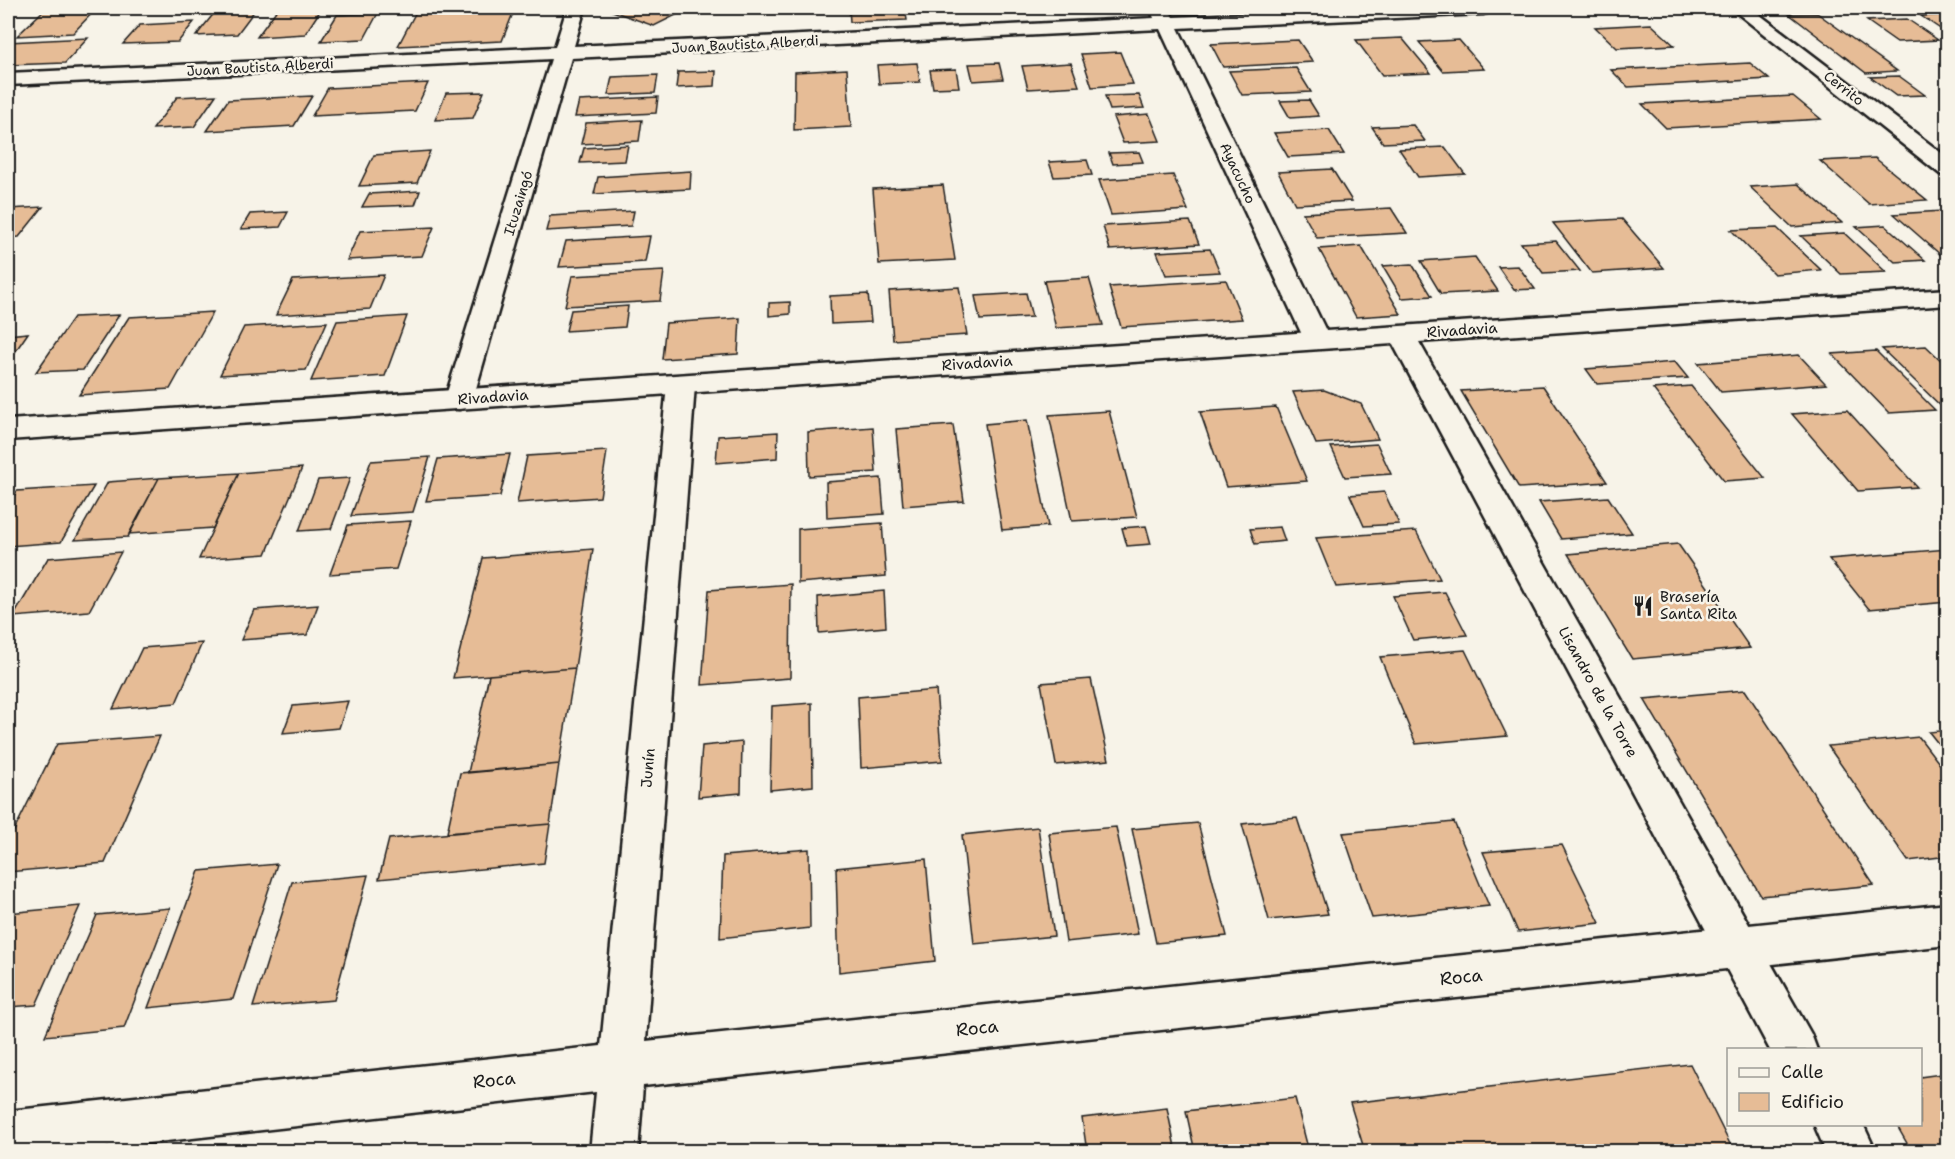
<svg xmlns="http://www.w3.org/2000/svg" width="1955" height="1159" viewBox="0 0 1955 1159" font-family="'Shantell Sans',sans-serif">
<rect width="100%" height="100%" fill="#f7f3e8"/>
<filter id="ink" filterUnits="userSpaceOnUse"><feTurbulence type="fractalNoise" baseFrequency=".0167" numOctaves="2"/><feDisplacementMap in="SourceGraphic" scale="12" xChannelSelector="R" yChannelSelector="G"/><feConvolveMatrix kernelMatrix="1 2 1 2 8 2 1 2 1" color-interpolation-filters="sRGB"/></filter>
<g filter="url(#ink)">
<!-- building -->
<path fill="#e6bc96" stroke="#1c1c1c" stroke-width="1.5" d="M46,8H97L73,33L17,36Z
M278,8H322L305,34L257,37Z
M418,8H515L502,41L398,46Z
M604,8H690L654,26Z
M849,8H905L907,20L850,22Z
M255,10L237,34L196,36L215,12Z
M378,13L364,39L321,41L337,15Z
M1817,13L1897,71L1866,73L1789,14Z
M1946,15L1948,34L1921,16Z
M1907,19L1938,40L1897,42L1867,21Z
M194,22L178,42L123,44L140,25Z
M1651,24L1674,45L1617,48L1595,27Z
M88,38L65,63L8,65V42Z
M1402,38L1431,73L1382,75L1356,40Z
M1298,40L1313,62L1223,67L1211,44Z
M1459,40L1484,69L1443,71L1419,42Z
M1120,52L1133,84L1092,87L1081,54Z
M917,63L920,82L879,84L877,65Z
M999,63L1003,79L973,81L969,64Z
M1071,63L1079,86L1028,89L1022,66Z
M1750,63L1769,79L1628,87L1611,70Z
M1296,68L1311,92L1242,95L1229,71Z
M847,69L851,127L794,130L795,72Z
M956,69L959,87L933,88L930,70Z
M716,71L715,86L676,88L678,72Z
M658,75L655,93L608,95L612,77Z
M1899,76L1925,95L1896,96L1870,77Z
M428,83L415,111L312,116L328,88Z
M484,92L473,118L435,120L446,93Z
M216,95L194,127L153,129L177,97Z
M1139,95L1144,108L1110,110L1105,96Z
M312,96L294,126L207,131L228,100Z
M1793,96L1821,119L1666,128L1642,104Z
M658,97L656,113L575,117L579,101Z
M1309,100L1319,116L1290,118L1280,101Z
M1149,114L1160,141L1123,143L1113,117Z
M642,120L639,141L581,144L586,123Z
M1413,125L1425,141L1383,143L1372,127Z
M1329,130L1344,154L1288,157L1274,133Z
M628,145L625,161L580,163L584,148Z
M1445,147L1465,174L1418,177L1399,149Z
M430,151L417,183L359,186L374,155Z
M1139,152L1143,162L1113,164L1109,153Z
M1875,158L1927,200L1869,204L1820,161Z
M1087,160L1092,175L1054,177L1049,162Z
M1332,169L1352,201L1295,204L1278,172Z
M691,171L690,189L594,194L598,177Z
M1173,175L1188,210L1111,215L1099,180Z
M1798,184L1842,223L1792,227L1750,187Z
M943,185L955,260L879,264L873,189Z
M420,191L415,205L362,207L369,194Z
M43,207L19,237L8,238V209Z
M1391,208L1407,233L1317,238L1303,213Z
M634,211L631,226L546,231L550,216Z
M1943,211L1948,215V255L1942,256L1894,214Z
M288,212L280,227L241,229L250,214Z
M1622,219L1664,268L1592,273L1553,223Z
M1190,221L1199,244L1110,250L1103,226Z
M1885,225L1925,260L1895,262L1856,227Z
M434,227L422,256L347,260L360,231Z
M1777,228L1821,270L1774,274L1731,230Z
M1844,233L1886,272L1841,274L1801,236Z
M650,236L645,262L559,267L566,241Z
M1556,241L1580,271L1543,273L1521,243Z
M1361,246L1401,314L1356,317L1319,249Z
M1210,249L1220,272L1166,275L1157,252Z
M1475,257L1498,291L1441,294L1421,261Z
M1412,264L1432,296L1402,298L1383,266Z
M1518,266L1535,289L1514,290L1498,267Z
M664,271L660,301L565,306L572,276Z
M384,275L370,309L276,315L293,280Z
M1089,278L1103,325L1056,328L1044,281Z
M1226,280L1242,319L1121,327L1109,287Z
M959,287L967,335L893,340L889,291Z
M1026,293L1032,317L980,320L975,296Z
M868,294L871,322L831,324L830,296Z
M790,302V314L769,316V303Z
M628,306L625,327L566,331L571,310Z
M213,312L170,389L79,395L129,317Z
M119,315L83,370L36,372L74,317Z
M407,316L385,376L311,381L337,321Z
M740,318L738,354L662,359L666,323Z
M327,322L306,370L220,375L244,327Z
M28,333L8,362V335Z
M1926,346L1948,367V413L1882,349Z
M1876,351L1935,410L1889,413L1832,354Z
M1799,355L1826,384L1721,392L1698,363Z
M1675,362L1688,378L1597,384L1586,369Z
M1543,386L1607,482L1519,488L1461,391Z
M1691,386L1765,478L1724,481L1653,389Z
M1324,390L1361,404L1378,439L1316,444L1293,392Z
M1276,407L1307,481L1226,487L1200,412Z
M1847,410L1917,487L1858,491L1792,414Z
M1109,411L1137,517L1072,521L1049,415Z
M1027,420L1048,526L1002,530L985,424Z
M953,425L964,501L903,506L896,429Z
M873,427L876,472L809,476L808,432Z
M778,432L777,458L716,463L718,436Z
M1377,444L1391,474L1345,477L1331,447Z
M607,451L600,497L517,503L527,456Z
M510,454L500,496L426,501L438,459Z
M430,457L413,512L351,516L371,461Z
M302,468L266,554L199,559L239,473Z
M239,473L213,528L129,534L159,478Z
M159,478L128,537L75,540L108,482Z
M350,478L331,529L299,531L318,480Z
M881,478L884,514L827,518L826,482Z
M94,486L61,542L8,546V505L17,491Z
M1384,492L1399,524L1364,526L1350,495Z
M1608,497L1632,533L1561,539L1539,502Z
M411,521L396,569L330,574L348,525Z
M882,523L886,576L798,583V529Z
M1146,526L1151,544L1127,546L1122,528Z
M1280,527L1285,541L1255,544L1250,529Z
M1416,531L1440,579L1336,587L1316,538Z
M1678,544L1750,648L1632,659L1568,554Z
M593,549L575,668L453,678L483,558Z
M1948,549V602L1869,609L1829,559Z
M121,552L89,611L13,617L48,558Z
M791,584L790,678L702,685L709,590Z
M884,591L886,627L819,633L818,597Z
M1445,592L1467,635L1413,640L1393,596Z
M318,605L307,635L241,640L254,610Z
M202,643L176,703L113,709L142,648Z
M1465,650L1507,736L1416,744L1380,657Z
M575,668L559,764L468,773L489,675Z
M1091,679L1109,760L1056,765L1041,683Z
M936,690L942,761L861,768L858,697Z
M1745,690L1874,885L1761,896L1644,699Z
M348,701L339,728L283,733L293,706Z
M812,703L813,786L770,790L772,706Z
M1948,730V756L1929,732Z
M160,736L105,863L8,872V843L57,744Z
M1919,737L1948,775V856L1908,861L1828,746Z
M742,742L741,793L698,797L702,746Z
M559,764L550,824L447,833L460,773Z
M1297,818L1328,914L1269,920L1242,824Z
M1454,822L1489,906L1372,918L1343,833Z
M1198,823L1227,936L1156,943L1132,829Z
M550,824L544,863L379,879L389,839Z
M1038,827L1054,936L974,944L962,835Z
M1116,827L1138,934L1066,942L1049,833Z
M1562,845L1600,923L1518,932L1483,852Z
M809,849L810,928L720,938L723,856Z
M926,859L935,961L839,972L836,868Z
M277,864L233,999L148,1008L199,871Z
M368,875L334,1000L253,1007L292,882Z
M80,906L36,1005L8,1007V913Z
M170,908L124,1028L45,1036L97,915Z
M1690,1064L1734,1152H1365L1350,1103Z
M1948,1073V1152H1912L1896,1124H1920V1077Z
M1295,1098L1309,1152H1195L1186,1111Z
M1167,1108L1176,1152H1087L1082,1118Z"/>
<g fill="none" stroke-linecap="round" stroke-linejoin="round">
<!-- street casing -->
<g stroke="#1c1c1c" stroke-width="5">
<path id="street" d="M567,8H585L574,46L1154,18L1150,8H1168L1173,17L1377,8H1492L1490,12L1483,14L1178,28L1330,339L1327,345L1317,348L1307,345L1304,339L1160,29L571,58L473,399L469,406L459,409L449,406L445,399L551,59L8,85V73L555,47Z
M1731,8H1751L1948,158V176L1940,174Z
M681,376L691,378L695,385L646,1041L1948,904V945L643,1086L638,1152H590L596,1092L70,1152H8V1111L601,1046L667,385L671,378Z"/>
</g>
<!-- secondary casing -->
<g stroke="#1c1c1c" stroke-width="5">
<path id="secondary" d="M1948,289V305L1419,342L1811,1034L1817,1050H1770L1393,344L8,440V420Z
M1814,1124H1863L1876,1152H1826Z"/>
</g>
<!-- street -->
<use href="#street" fill="#f7f3e8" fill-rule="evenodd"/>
<!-- secondary -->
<use href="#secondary" fill="#f7f3e8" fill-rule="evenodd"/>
</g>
</g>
<!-- icons -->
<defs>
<g id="restaurant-bare" transform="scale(1.62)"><path d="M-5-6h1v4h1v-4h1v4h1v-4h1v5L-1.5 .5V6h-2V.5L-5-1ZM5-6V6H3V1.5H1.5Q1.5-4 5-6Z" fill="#1c1c1c" stroke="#f7f3e8" stroke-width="2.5" paint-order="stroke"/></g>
</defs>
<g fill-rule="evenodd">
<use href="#restaurant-bare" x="1643" y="606"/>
</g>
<g text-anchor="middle" stroke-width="5" stroke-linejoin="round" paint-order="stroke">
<!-- far-street labels -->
<g font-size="14" fill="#1c1c1c" stroke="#f7f3e8">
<text transform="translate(745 44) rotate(-3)" y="5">Juan Bautista Alberdi</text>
<text transform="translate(260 67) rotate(-3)" y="5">Juan Bautista Alberdi</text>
<text transform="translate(1844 88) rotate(38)" y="5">Cerrito</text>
<text transform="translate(1238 173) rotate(65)" y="5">Ayacucho</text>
<text transform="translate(518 203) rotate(-73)" y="5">Ituzaingó</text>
</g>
<!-- street labels -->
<g font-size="15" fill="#1c1c1c" stroke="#f7f3e8">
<text transform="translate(1462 330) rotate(-4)" y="5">Rivadavia</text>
<text transform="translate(977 363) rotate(-4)" y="5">Rivadavia</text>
<text transform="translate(493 397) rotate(-4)" y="5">Rivadavia</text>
<text transform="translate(1598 692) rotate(61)" y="5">Lisandro de la Torre</text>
<text transform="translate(648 768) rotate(-85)" y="5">Junín</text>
</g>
<!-- poi labels -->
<g font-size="15" fill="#1c1c1c" stroke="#f7f3e8" text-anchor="start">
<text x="1660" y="602">Brasería<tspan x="1660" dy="17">Santa Rita</tspan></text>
</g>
<!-- near-street labels -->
<g font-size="18" fill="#1c1c1c" stroke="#f7f3e8">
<text transform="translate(1461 977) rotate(-6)" y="6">Roca</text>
<text transform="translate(977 1028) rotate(-6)" y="6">Roca</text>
<text transform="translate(494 1080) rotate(-6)" y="6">Roca</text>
</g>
</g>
<!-- margin -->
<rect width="1955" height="1159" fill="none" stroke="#f7f3e8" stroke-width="30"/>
<rect x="15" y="15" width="1925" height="1129" fill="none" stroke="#1c1c1c" stroke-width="2" filter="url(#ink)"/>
<!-- legend -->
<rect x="1727" y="1048" width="195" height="78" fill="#f7f3e8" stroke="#9f9d96" stroke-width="1.5"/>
<rect x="1739" y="1068" width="30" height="9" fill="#f7f3e8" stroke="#9f9d96" stroke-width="1.5"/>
<text x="1781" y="1078" font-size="18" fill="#1c1c1c">Calle</text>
<rect x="1739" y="1093" width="30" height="18" fill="#e6bc96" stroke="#9f9d96" stroke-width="1.5"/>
<text x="1781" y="1108" font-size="18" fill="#1c1c1c">Edificio</text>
</svg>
